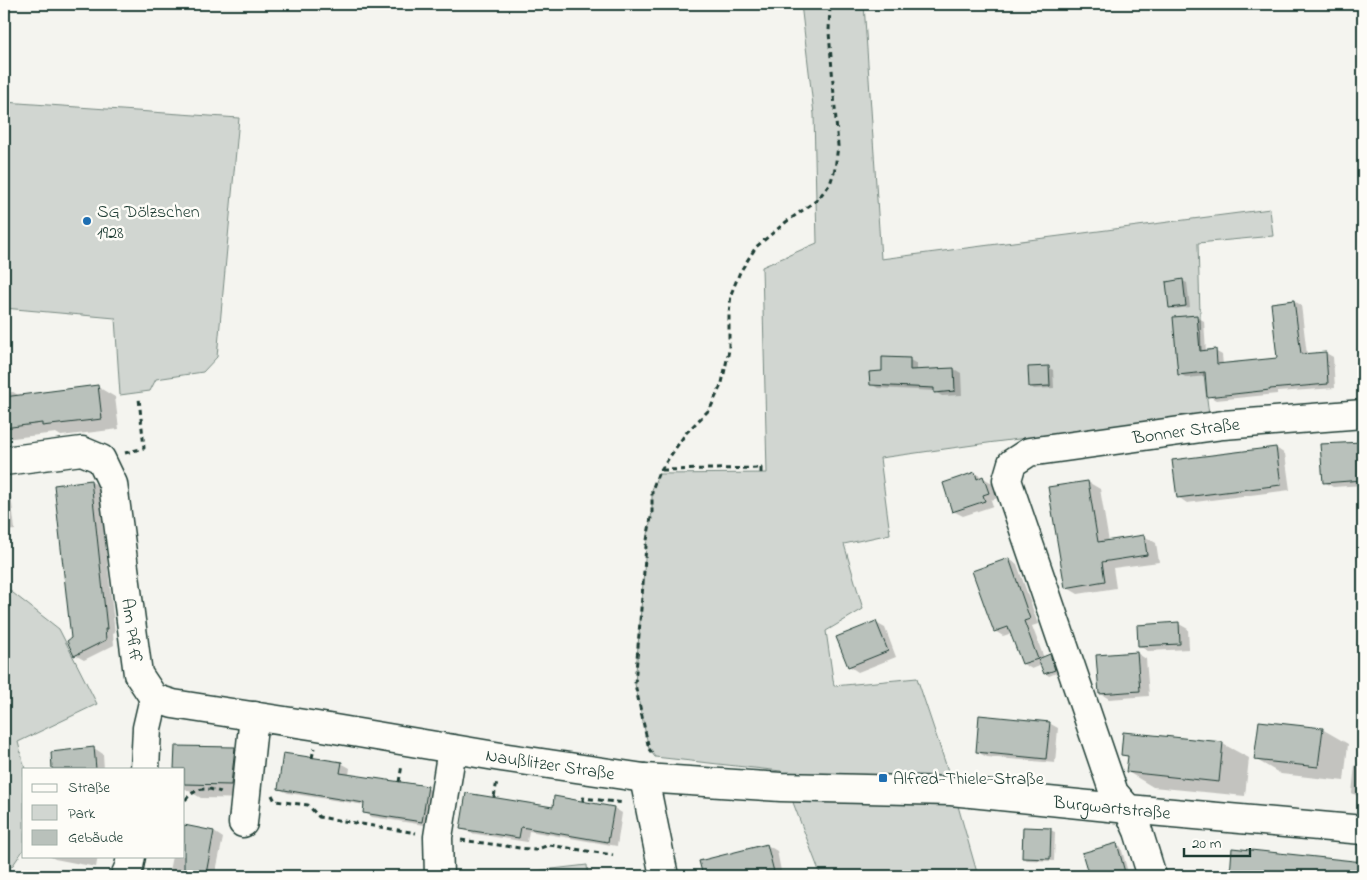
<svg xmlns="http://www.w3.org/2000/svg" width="1367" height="880" viewBox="0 0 1367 880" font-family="'Indie Flower',sans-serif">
<rect width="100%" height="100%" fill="#f4f4ef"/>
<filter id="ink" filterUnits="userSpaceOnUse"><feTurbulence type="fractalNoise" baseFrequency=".02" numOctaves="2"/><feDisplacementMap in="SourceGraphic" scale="10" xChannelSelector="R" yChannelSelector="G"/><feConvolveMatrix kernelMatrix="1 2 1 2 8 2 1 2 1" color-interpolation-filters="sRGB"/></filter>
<g filter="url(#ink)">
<!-- green -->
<path fill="#d1d6d1" stroke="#788a82" d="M801,4H864L881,259L1270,209L1273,236L1198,243L1201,351L1209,415L995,442L880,458L890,534L844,544L863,609L826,631L834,686L917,678L948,771L978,876H821L781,771L655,757L649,749L635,684L646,546L652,512V490L658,474L767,473L762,267L817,243L814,114Z
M4,102L239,118L217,357L203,372L156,379L150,391L120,395L115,318L4,308Z
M4,586L59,629L97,704L18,742L25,769H24V849L13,865L4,872Z
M587,865L588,876H530L535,871Z"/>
<!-- shadow -->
<path fill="#0003" d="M1183,281L1187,283L1190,307L1174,309L1170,307Z
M1294,301L1301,305L1307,355L1326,353L1333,357L1335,388L1277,392V394L1216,400L1209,396L1206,376L1187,378L1180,374L1197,317L1204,321L1206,352L1215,351L1222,355L1223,365L1279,359Z
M910,360L917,364V371L954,369L961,373L962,395L942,396L935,392V391L878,388L871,384Z
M1049,368L1053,370L1054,388L1034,389L1030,386Z
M98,387L115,397L119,429L61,436L56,433L4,439V393L13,392L20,396Z
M1363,443V485L1333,487L1324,482L1322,446Z
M1276,448L1285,454L1290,490L1187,503L1178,497Z
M975,473L992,483L998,498L991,500L993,506L963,516L953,511Z
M90,481L99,486L115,633L113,634L114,645L84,660L75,655L72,639Z
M1088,482L1100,489L1109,542L1144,536L1156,543L1159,562L1113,568L1116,588L1078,594L1066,587Z
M4,490L11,494L15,530L4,531Z
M1009,559L1017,564L1038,624L1032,626L1044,658L1050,655L1054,658L1059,672L1049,676L1045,673L1042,665L1032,669L1023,664L1012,633L1003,636L995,631Z
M876,623L885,628L896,657L858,672L849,666Z
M1179,624L1188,629L1189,649L1148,651L1139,646Z
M1137,653L1146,659L1149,696L1109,699L1100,693Z
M1049,723L1058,728L1055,763L987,757L977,752Z
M1322,729L1348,744L1344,781L1281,774L1255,759Z
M1125,733L1223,744L1249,758L1245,796L1153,787L1128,772L1129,758L1123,754Z
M94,748L103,754L104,769H53Z
M235,749L260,763L257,799L201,798L184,788V769Z
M341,763L350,768L349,775L427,788L436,793L431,826L372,817L364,812L365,805L288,793L279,789Z
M1355,765L1363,766V799L1352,793Z
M554,808H614L622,813L617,846L529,831L527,842L470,833L462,828Z
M184,827L214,832L223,838L215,876H168L172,856H184Z
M1050,830L1055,832L1054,861L1027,860L1023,858Z
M1117,844L1121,847L1129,876H1090L1084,854Z
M767,845L777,851L782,876H704L700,862Z
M1233,850L1363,863V876H1231Z
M49,856H98L96,867L55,859Z
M37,871L46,876H47H32Z"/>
<!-- building -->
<path fill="#b9c1bb" stroke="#1f3d34" d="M1183,279L1186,306L1169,308L1166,282Z
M1294,300L1301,354L1326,352L1328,384L1270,389V390L1207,397L1205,372L1178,375L1173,317L1197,315L1200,351L1216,349L1217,364L1277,358L1271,303Z
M882,357L910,358V370L954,368L955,391L934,393V388L870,385L869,372L882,371Z
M1049,366L1050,386L1029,387L1028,367Z
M98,385L102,419L42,426V423L4,428V397Z
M1363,442V480L1323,483L1320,444Z
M1276,447L1281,485L1177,498L1172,460Z
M975,472L977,479L983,476L989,493L983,495L985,501L952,512L943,483Z
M91,480L107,629H105L106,640L74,656L67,641L71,638L54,485Z
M1088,481L1098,542L1144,535L1147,555L1102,562L1105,581L1065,588L1048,487Z
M1009,558L1030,619L1024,621L1038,659L1022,664L1008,627L994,632L972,571Z
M876,621L888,651L848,667L836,637Z
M1179,622L1180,644L1138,646L1137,625Z
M1137,652L1140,691L1099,694L1096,655Z
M1050,654L1055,670L1044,674L1038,659Z
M979,715L1050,722L1046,759L976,752Z
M1259,721L1323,728L1318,767L1254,760Z
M1123,732L1223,742L1219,782L1126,772L1128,756L1121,755Z
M175,746L235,747L231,785L184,784V769H174Z
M94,747L96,769H52L51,752Z
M283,753L342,762L340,773L428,786L422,822L363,813L364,803L278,789Z
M466,793L553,807L554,796L614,807L608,842L521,827L519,838L460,829Z
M184,825L214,831L206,874L184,870Z
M1023,827L1051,828L1050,859L1022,858Z
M1117,843L1126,876H1089L1082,853Z
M767,844L775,876H703L699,861Z
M1232,848L1363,862V876H1230Z"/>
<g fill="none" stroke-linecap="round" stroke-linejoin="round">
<!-- minor casing -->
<g stroke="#1f3d34" stroke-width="31">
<g id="minor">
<path id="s1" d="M4,461L82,451L101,459L113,484L138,674L154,698L147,728L145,769"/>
<path id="s2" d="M154,698L173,704L317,726L501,757L644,778L781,787L951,791L1128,809L1363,830"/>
<path d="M644,778L664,876"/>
<path d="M243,823L254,716"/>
<path d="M125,876L129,867L131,856"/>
<path d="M439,876L438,837L452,749"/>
<path id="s3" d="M1152,876L1138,831L1128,809L1114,793L1007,480L1012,463L1029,452L1223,425L1363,414"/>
</g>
</g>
<!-- path -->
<path stroke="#1f3d34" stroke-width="3" stroke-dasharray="5 4" stroke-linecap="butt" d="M125,453L144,448L139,398
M662,470L761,468V473
M652,753L649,749L635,684L646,546L652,512V490L658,474L686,433L710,409L722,383L729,350V314L731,294L740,272L756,247L786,222L817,200L830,184L835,169L838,146L829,32L830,4
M312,758L314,748
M399,782L402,765
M272,795L275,801L308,805L319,817L416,833
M494,797L497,781
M185,800C197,787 204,787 221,792
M583,801V798L624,803
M461,840L535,850L549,845L613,855"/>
<!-- minor -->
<use href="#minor" stroke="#fdfcf7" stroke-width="28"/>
</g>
</g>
<!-- markers -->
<g fill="#1f6fb2" stroke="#fdfcf7" stroke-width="2">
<circle cx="87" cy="221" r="5"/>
<rect x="878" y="773" width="10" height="10" rx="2.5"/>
</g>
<g text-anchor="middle" stroke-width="5" stroke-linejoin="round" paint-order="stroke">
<!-- poi labels -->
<g font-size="18" fill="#1f3d34" stroke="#fdfcf7" text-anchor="start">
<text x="97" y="217">SG Dölzschen<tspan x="97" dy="21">1928</tspan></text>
<text x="893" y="784">Alfred-Thiele-Straße</text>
</g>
<!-- street labels -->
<g font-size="18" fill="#1f3d34" stroke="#fdfcf7">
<text dy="6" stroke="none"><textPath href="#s3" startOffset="620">Bonner Straße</textPath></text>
<text dy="6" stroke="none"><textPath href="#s1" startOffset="274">Am Pfiff</textPath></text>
<text dy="6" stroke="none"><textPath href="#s2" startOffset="402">Naußlitzer Straße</textPath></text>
<text dy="6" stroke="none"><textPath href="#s2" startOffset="966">Burgwartstraße</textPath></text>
</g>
</g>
<!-- margin -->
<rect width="1367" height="880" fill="none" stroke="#fdfcf7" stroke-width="20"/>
<rect x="10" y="10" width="1347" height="860" fill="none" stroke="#1f3d34" stroke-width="2" filter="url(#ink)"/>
<!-- legend -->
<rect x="22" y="768" width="162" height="90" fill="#fdfcf7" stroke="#a4b0a9"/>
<rect x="32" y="784" width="25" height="8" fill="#fdfcf7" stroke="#a4b0a9"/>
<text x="68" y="792" font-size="15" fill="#1f3d34">Straße</text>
<rect x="32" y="805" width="25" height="15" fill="#d1d6d1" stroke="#a4b0a9"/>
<text x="68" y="818" font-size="15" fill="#1f3d34">Park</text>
<rect x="32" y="830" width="25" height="15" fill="#b9c1bb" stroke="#a4b0a9"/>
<text x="68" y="842" font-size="15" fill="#1f3d34">Gebäude</text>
<!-- scale -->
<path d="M1184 848v8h66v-8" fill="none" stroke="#1f3d34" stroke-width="2.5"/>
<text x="1192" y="848" font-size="15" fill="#1f3d34" stroke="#fdfcf7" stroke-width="4" paint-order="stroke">20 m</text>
</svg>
